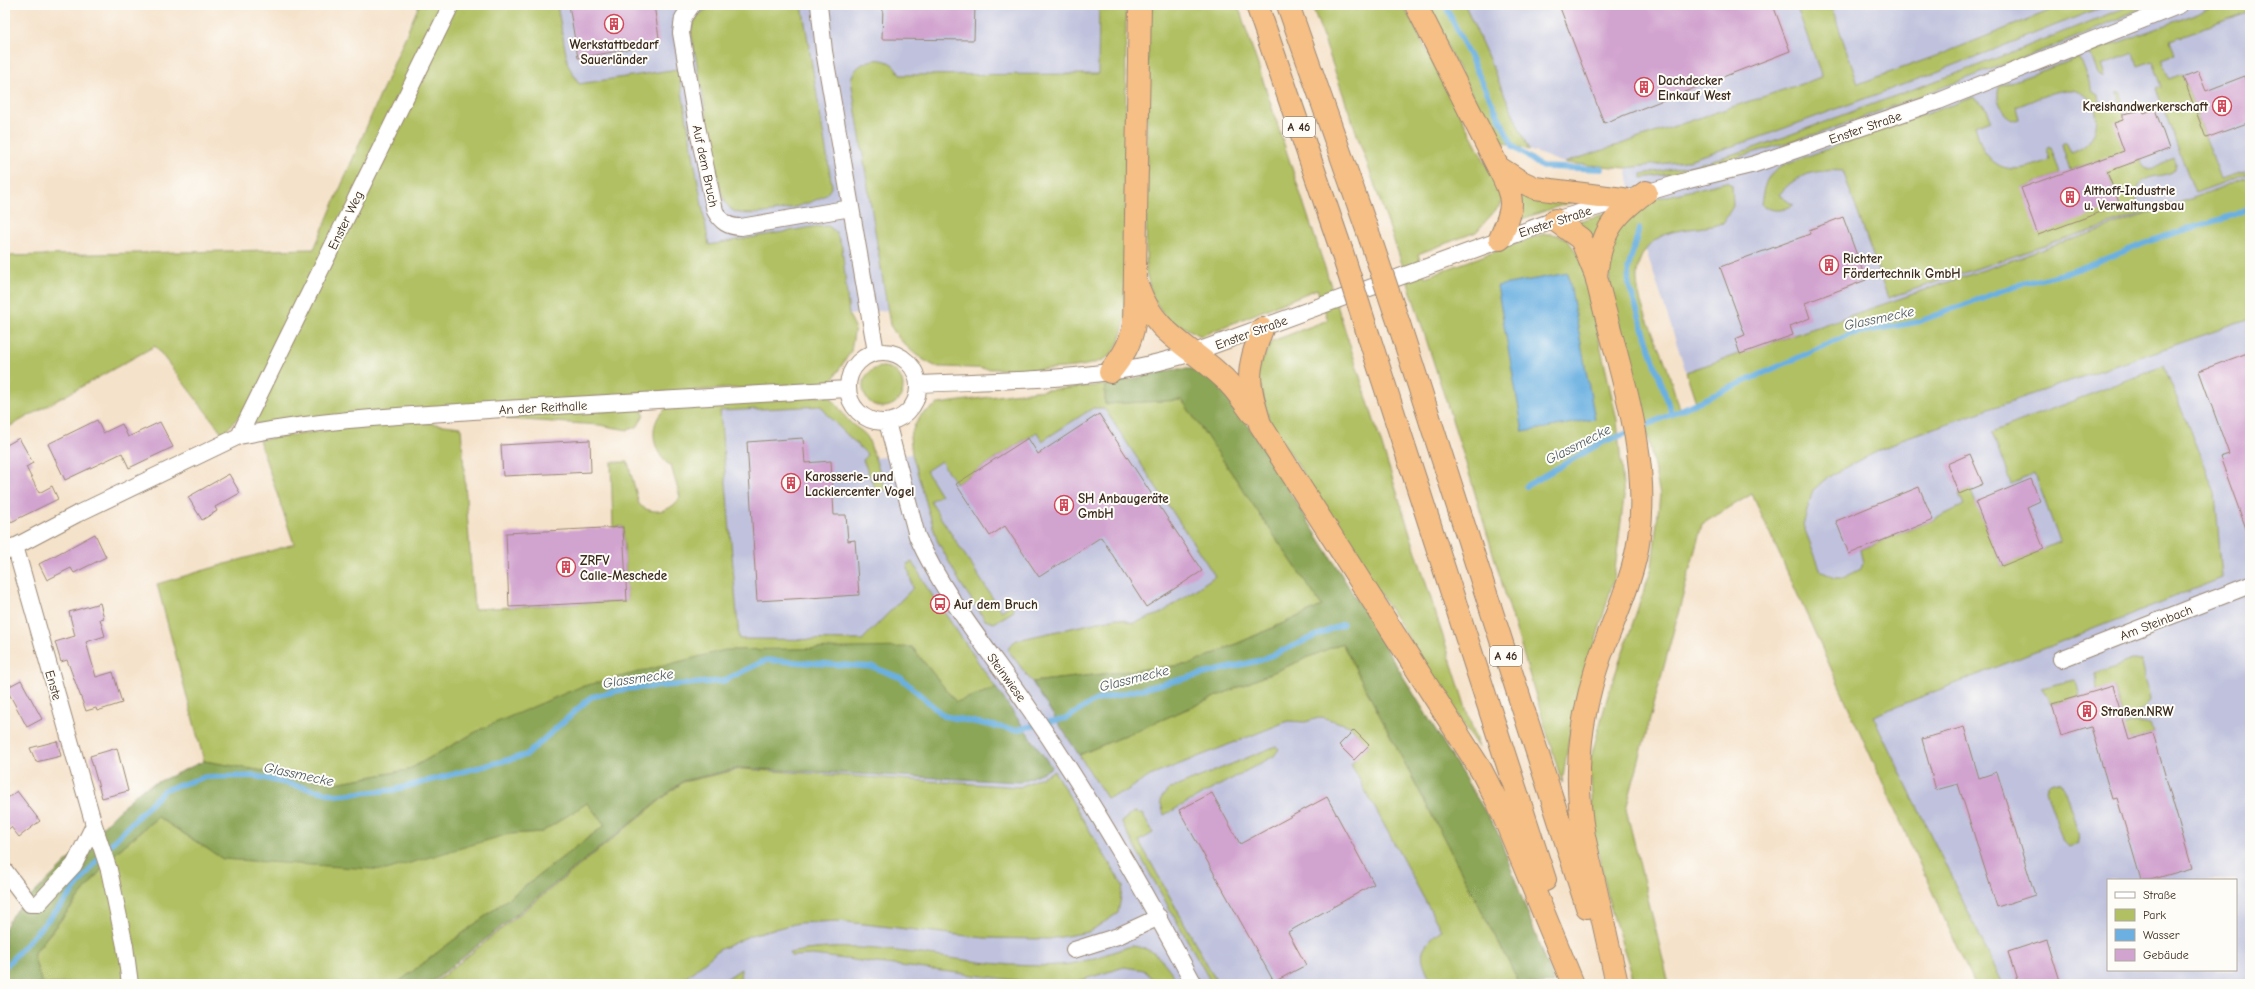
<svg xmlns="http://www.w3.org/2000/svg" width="2255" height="989" viewBox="0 0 2255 989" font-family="'Comic Neue',sans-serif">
<rect width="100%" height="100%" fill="#fdfcf7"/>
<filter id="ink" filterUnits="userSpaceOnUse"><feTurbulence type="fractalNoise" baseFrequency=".025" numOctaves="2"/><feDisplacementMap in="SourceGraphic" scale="8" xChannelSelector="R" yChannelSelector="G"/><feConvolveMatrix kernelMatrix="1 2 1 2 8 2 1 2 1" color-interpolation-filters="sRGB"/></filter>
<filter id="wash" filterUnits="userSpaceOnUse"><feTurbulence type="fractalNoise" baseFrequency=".012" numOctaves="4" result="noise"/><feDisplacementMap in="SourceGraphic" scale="16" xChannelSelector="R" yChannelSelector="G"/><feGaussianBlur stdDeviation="0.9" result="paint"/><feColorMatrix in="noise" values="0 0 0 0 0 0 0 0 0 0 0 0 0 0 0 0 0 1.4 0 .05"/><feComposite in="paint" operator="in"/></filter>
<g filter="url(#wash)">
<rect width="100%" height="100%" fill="#f5e2ca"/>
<!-- industrial -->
<path fill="#c0c2dd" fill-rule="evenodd" d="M557,5H1099L1098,74L899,312L887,310L849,315L799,382L579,84L568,65Z
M1465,5H2250V984H1974L1752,494L1686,372L1639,229L1626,168L1564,163L1529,150ZM2108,880H2236V970H2108Z
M1176,369H1195L1233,401L1341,574L1497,831L1554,984H432L683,781L740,768L701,412L821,406L831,419L871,458H875L912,454L910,437L915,425L921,415L938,404L1034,391L1105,385Z"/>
<!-- green -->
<path fill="#b1c062" stroke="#767540" d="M419,5H557L568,65L579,84L678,69L709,245L812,227L828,226L836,232L842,247L849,315L855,327L851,351L833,379L826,383L635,394L256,424L240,415L223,434L155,346L5,429V256L314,249Z
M717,5H802L832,186C830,189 828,193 825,195C809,206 748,221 732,210C724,204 721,192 719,183L691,32C694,16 702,10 717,5Z
M1099,5H1126L1125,321C1121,335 1120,346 1109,356C1085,377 971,367 937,367C917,358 901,344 890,325L851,80C854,63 878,53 893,65C896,67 898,72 900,75L1098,74Z
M1148,5H1238L1330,283L1479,749L1269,420L1257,372L1272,341L1328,320L1317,289L1201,336L1166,318L1153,298L1146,273Z
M1312,5H1403L1495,181L1503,202L1476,232L1418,254L1425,277L1543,234C1567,233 1568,241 1581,259L1617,420L1624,497L1614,578L1572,722L1562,783L1465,460L1401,261Z
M1426,5H1465L1529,150L1495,140Z
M1796,5H1831L1858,84L1947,52L2064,5H2107L1929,75L1755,139L1685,161L1626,168L1564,163L1822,77Z
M2132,5H2149L2072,39L1826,131L1695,170L1642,178V174L1692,166L1754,148L1979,65Z
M2220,5H2250V11L2170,40L2175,54L2161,59L2169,79L2182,74L2221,179L2250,170V173L2195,193L2156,89L2161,87L2152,61L2138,66L2134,53L2101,65L2105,77L2098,74L2090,53Z
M2078,58L2082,63L2093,92L2098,95L2100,108L2120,105L2118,92H2121L2129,164L2140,160L2142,166L2146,169L2154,168L2173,158L2175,164L2174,170C2164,178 2154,174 2145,180C2135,185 2134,199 2139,208C2151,208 2159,203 2171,204L1888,298L1843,171C1817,169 1795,174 1779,195L1793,205C1781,212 1772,212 1761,204C1765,181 1765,177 1785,164L1974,97L1987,109L1991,120L1975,126C1978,135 1981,148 1987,155C2004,177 2028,168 2050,160L2047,148L2051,147L2060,174L2021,188L2119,205L2103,159L2070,170L2063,148L2062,144L2066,142L2071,153C2105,143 2105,95 2072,90C2058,88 2030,102 2016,107L2019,119L2017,120C2004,118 1993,98 2000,86Z
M2250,176V319L1902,439L1833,474L1813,490L1803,525L1821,571L1834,578H1843L1861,569L1863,563L1860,550L1933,520L1964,505L1959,494L1970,489L2002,566L2060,542L2035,474L2011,484L1992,432L2164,366L2215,493L2222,578L1873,716L2003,984H1974L1752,494L1702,524L1626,809L1669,984H1635L1610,906L1594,836L1590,761L1608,695L1652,567L1660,495L1645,424L1610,290L1609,263L1612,241L1620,226L1651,200L1726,182L1732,185L1733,206L1723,223C1703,230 1674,227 1658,238C1615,268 1649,320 1663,356C1670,373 1673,392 1680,408L1696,402L1686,372L2196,197Z
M1516,186L1571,202L1519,220Z
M1608,213L1593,247L1575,222Z
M863 387a20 20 0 1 1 40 0a20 20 0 1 1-40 0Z
M1105,385V404L1182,400L1322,606L1191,664L1032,682L1008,650L1011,644L1017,640L1117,618L1133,623L1160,614L1215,576L1104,408H1093L1042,441L1037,432L956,484L941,461L926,471L941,495L930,501L1001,611L1012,604L1014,611L994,623L985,620L961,584L937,540L912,454L910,437L915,425L921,415L938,404L1034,391Z
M829,396C838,404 841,413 849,421C855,428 863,430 868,438L886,490L877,493L863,460L868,455L831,419L821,406L720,411L739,639L862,640L913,588L907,564L913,562L926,586L996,688L956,703L912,647L483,728L408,770L335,783L204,761L157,584L294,544L259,440L401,420L461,427L474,609L627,601L623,527H613L611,462H628L639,504C651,516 672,512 680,497L671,466C653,455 647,425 664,410C667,407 672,407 676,406Z
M641,409L644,414L638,426L628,430L599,425L508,419V416Z
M1342,643L1520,984H1433C1419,956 1416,950 1441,930L1351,764L1369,745L1350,726L1322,717L1305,722L1288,721L1150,776L1123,793L1107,798L1079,755Z
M2132,661L2142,662L2150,699C2145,710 2134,715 2123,718L2114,687L2097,691L2096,674Z
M2074,680L2077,684L2080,696L2052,704L2041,688Z
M2136,722L2150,725L2153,733L2104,747L2110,729Z
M1276,746L1279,749L1274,756L1164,815L1160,800L1168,790Z
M741,769L1020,787L1054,771L1123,886L1118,913L1089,932L1049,939L985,938L838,921L798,923L751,935L719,950L678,984H433L683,782Z
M2054,782L2060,783L2064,787L2078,833L2079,843L2069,848L2063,842L2046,790L2049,784Z
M587,803L605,825L396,984H42L33,955L113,855L158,817L223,859L258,861L509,834L542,832Z
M1134,812L1142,814L1153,833L1139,841L1218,984H1212L1121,822Z
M1131,946C1156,947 1167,965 1179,984H1157L1144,970L1124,967L1075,982H1030L813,955L791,956L789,953C879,934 970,972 1061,965C1084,963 1109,953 1131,946Z
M741,969L740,979L732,984H719Z"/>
<!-- forest -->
<path fill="#8ca658" stroke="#64683b" d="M1176,369H1195L1214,379L1233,401L1341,574L1497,831L1554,984H1520L1342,643L1079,755L1032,682L1191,664L1322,606L1182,400L1105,404V385Z
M912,647L956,702L996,688L1052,768L1020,782L740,768L683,781L430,984H396L605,825L587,803L542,832L509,834L386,870L223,859L158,817L113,855L33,954L42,984H5V929L12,915L140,790L204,761L335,783L408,770L483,728L580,687L725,650Z"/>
<!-- water -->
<path fill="#6bb0e1" stroke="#536d80" d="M1568,273L1595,419L1523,432L1497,286Z"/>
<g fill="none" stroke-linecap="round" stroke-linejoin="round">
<!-- stream -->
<path stroke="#6bb0e1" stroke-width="5.5" d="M1445,5L1513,146L1542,167L1602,169
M1639,229L1628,269L1629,286L1672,415
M1638,429L1851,334L1918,322L2014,286L2073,271L2162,237L2234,215L2250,207
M1526,486L1599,444L1630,432
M5,967L65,901L108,847L164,790L205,777L255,776L336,795L393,790L526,755L591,697L625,689L723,681L766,660L873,667L901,678L944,716L1015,730L1067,718L1096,700L1261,660L1343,624"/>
</g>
<g id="blocks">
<!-- building -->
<path fill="#d1a3cf" d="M569,5H654L660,44L578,58Z
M883,5H975L974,40L882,39Z
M1559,5H1773L1790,51L1604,123Z
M2198,71L2206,91L2245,76L2250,90V122L2206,138L2183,77Z
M2155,109L2169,149L2107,172L2120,205L2038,235L2021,188L2124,151L2114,123L2123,120V114L2143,110L2144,113Z
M1843,217L1866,280L1805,303L1810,318L1790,326L1793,335L1740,354L1735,339L1745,335L1720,267L1810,234L1809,230Z
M2250,352V534H2248L2220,457L2229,454L2199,371Z
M1099,414L1202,571L1146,607L1101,537L1039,577L1005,526L990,536L956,484L1028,438L1038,454Z
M97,420L103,433L122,424L128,437L160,422L173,447L129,468L122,453L65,480L48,444Z
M19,438L33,463L26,467L39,493L52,486L58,499L11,522L5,509V446Z
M803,438L805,463L831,461L834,515H846L848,541L855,540L859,595L757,601L747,442Z
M590,440L591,472L503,476L501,445Z
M1970,454L1983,484L1959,494L1947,464Z
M229,474L240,493L215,507L217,511L202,520L188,497Z
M2031,479L2040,501L2027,507L2044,549L2002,566L1975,502Z
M1919,487L1933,520L1849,554L1836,521Z
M623,527L627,601L509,607L506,533Z
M95,534L106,557L74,573L71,568L47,580L39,564Z
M100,603L104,618L100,619L105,636L86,642L96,677L113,672L122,703L97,711L96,708L86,711L67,660L61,662L55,642L75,636L69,612Z
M21,680L42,719L27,727L6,688Z
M2113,686L2129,740L2153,733L2192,868L2150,880H2141L2117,798L2112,799L2091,727L2061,736L2052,704Z
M1964,727L1979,778L1997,772L2035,895L1997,907L1958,784L1936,790L1922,739Z
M1354,730L1369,745L1354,760L1339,745Z
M57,741L61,756L36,762L30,748Z
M117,748L128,791L102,798L90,756Z
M17,791L40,821L19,837L11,827L5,832V800Z
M1212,793L1240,844L1327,797L1374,884L1288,932L1306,965L1274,982L1179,810Z
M2047,939L2061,984H2018L2008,952Z"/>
</g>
</g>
<g filter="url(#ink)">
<use href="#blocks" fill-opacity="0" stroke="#988674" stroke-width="1"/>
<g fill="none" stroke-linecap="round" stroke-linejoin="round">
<!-- street casing -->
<g stroke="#988674" stroke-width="18">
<path id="street" d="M692,5L683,18L681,33L697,126L715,211C721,222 728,227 741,227L851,208
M819,5L824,51L876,352
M848 387a35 35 0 1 1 70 0a35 35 0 1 1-70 0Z
M918,384C982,381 1046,381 1109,372C1138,368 1165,361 1192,353L1555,220L1689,180L1755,164L1939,101L2180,5
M887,422L917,536C945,599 992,654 1031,711C1091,798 1144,890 1194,984
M239,436L451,5
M15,546L94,825L109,870L125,946L130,984
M5,552L77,514L239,436C326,418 416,415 504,409C618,402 733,396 847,389
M2061,659L2250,585
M5,871L30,904H38L74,865L94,825
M1074,950L1118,936L1159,917"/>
</g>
<!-- highway casing -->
<g stroke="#988674" stroke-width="24">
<path id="highway" d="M1257,5L1341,249
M1288,5L1370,238
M1416,5L1498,167L1520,181L1535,188L1623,199
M1498,167C1515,201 1515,204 1500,239
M1555,220L1581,239L1595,273
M1138,287C1154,331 1183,342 1216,371C1231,383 1241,398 1252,413
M1400,327L1587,907
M1262,329C1246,372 1247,380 1260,424L1481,770L1499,805L1573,984
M1369,337L1545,880
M1110,372C1123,356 1131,343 1134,324L1140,5
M1617,984L1584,836C1573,775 1580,716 1600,657C1614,618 1634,578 1639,537C1651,447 1616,362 1596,276C1601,234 1611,217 1646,192"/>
</g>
<!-- street -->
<use href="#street" stroke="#fff" stroke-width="16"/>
<!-- highway -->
<use href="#highway" stroke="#f5bf86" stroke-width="22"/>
<!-- highway-bridge casing -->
<g stroke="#988674" stroke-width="24" stroke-linecap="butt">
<path id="highway-bridge" d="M1370,238L1400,327
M1341,249L1369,337"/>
</g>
<!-- highway-bridge -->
<use href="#highway-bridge" stroke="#f5bf86" stroke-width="22"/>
</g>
</g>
<!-- icons -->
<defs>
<g id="building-ring" transform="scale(1)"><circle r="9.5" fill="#fdfcf7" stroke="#d1495b" stroke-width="1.5"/><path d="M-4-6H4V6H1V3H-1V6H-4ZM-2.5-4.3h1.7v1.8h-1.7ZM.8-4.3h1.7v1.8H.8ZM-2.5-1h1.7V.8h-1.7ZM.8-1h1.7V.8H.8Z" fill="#d1495b"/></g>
<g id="bus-ring" transform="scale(1)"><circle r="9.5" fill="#fdfcf7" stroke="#d1495b" stroke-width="1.5"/><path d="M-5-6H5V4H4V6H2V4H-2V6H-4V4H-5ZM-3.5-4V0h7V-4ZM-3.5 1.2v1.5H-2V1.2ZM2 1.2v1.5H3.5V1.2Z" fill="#d1495b"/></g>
</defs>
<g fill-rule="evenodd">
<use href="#building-ring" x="614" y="24"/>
<use href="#building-ring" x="1644" y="87"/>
<use href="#building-ring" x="2222" y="106"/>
<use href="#building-ring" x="2070" y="197"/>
<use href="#building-ring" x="1829" y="265"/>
<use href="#building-ring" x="791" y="483"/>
<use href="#building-ring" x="1064" y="505"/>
<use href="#building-ring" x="566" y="567"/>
<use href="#bus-ring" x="940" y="604"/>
<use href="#building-ring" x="2087" y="711"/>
</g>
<g text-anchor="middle" stroke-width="4" stroke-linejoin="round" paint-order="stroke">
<!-- shield labels -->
<g fill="#fdfcf7" stroke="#75695f" stroke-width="1">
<rect x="1283" y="117" width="32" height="20" rx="3"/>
<rect x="1490" y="646" width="32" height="20" rx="3"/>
</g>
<g font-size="12" font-weight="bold" fill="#3b2a1e">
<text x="1299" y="131">A 46</text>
<text x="1506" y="660">A 46</text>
</g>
<!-- poi labels -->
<g font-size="13" font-weight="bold" fill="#3b2a1e" stroke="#fdfcf7" text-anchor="start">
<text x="614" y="49" text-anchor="middle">Werkstattbedarf<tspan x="614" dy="15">Sauerländer</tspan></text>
<text x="1658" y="85">Dachdecker<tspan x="1658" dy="15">Einkauf West</tspan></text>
<text x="2208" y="111" text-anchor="end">Kreishandwerkerschaft</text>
<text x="2084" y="195">Althoff-Industrie<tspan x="2084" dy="15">u. Verwaltungsbau</tspan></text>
<text x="1843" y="263">Richter<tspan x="1843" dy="15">Fördertechnik GmbH</tspan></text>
<text x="805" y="481">Karosserie- und<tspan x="805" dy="15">Lackiercenter Vogel</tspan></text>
<text x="1078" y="503">SH Anbaugeräte<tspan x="1078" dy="15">GmbH</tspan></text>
<text x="580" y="565">ZRFV<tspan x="580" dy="15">Calle-Meschede</tspan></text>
<text x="954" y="609">Auf dem Bruch</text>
<text x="2101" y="716">Straßen.NRW</text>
</g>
<!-- street labels -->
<g font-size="13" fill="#3b2a1e" stroke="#fdfcf7">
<text transform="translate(1865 127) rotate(-19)" y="5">Enster Straße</text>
<text transform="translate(706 166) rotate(78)" y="5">Auf dem Bruch</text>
<text transform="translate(345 220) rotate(-64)" y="5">Enster Weg</text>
<text transform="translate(1555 221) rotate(-18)" y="5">Enster Straße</text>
<text transform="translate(1251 332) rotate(-20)" y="5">Enster Straße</text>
<text transform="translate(543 407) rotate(-3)" y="5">An der Reithalle</text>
<text transform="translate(2156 622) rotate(-21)" y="5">Am Steinbach</text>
<text transform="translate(1007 677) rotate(54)" y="5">Steinwiese</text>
<text transform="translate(54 685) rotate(74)" y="5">Enste</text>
</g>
<!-- water labels -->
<g font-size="14" font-style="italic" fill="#4c5962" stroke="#fdfcf7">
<text transform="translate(1879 318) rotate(-12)" y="5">Glassmecke</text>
<text transform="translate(1578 444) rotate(-27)" y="5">Glassmecke</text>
<text transform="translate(638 678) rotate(-8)" y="5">Glassmecke</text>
<text transform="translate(1134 678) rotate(-14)" y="5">Glassmecke</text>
<text transform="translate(299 774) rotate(12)" y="5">Glassmecke</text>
</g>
</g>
<!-- margin -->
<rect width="2255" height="989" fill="none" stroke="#fdfcf7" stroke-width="20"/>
<!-- legend -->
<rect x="2107" y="879" width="130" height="92" fill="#fdfcf7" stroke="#afa8a0"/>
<rect x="2115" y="892" width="20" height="6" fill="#ffffff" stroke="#afa8a0"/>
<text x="2143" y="899" font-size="12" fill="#3b2a1e">Straße</text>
<rect x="2115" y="909" width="20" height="12" fill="#b1c062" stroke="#afa8a0"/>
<text x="2143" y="919" font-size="12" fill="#3b2a1e">Park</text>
<rect x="2115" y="929" width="20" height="12" fill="#6bb0e1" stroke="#afa8a0"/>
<text x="2143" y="939" font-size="12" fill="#3b2a1e">Wasser</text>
<rect x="2115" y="949" width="20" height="12" fill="#d1a3cf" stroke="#afa8a0"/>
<text x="2143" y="959" font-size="12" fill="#3b2a1e">Gebäude</text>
</svg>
